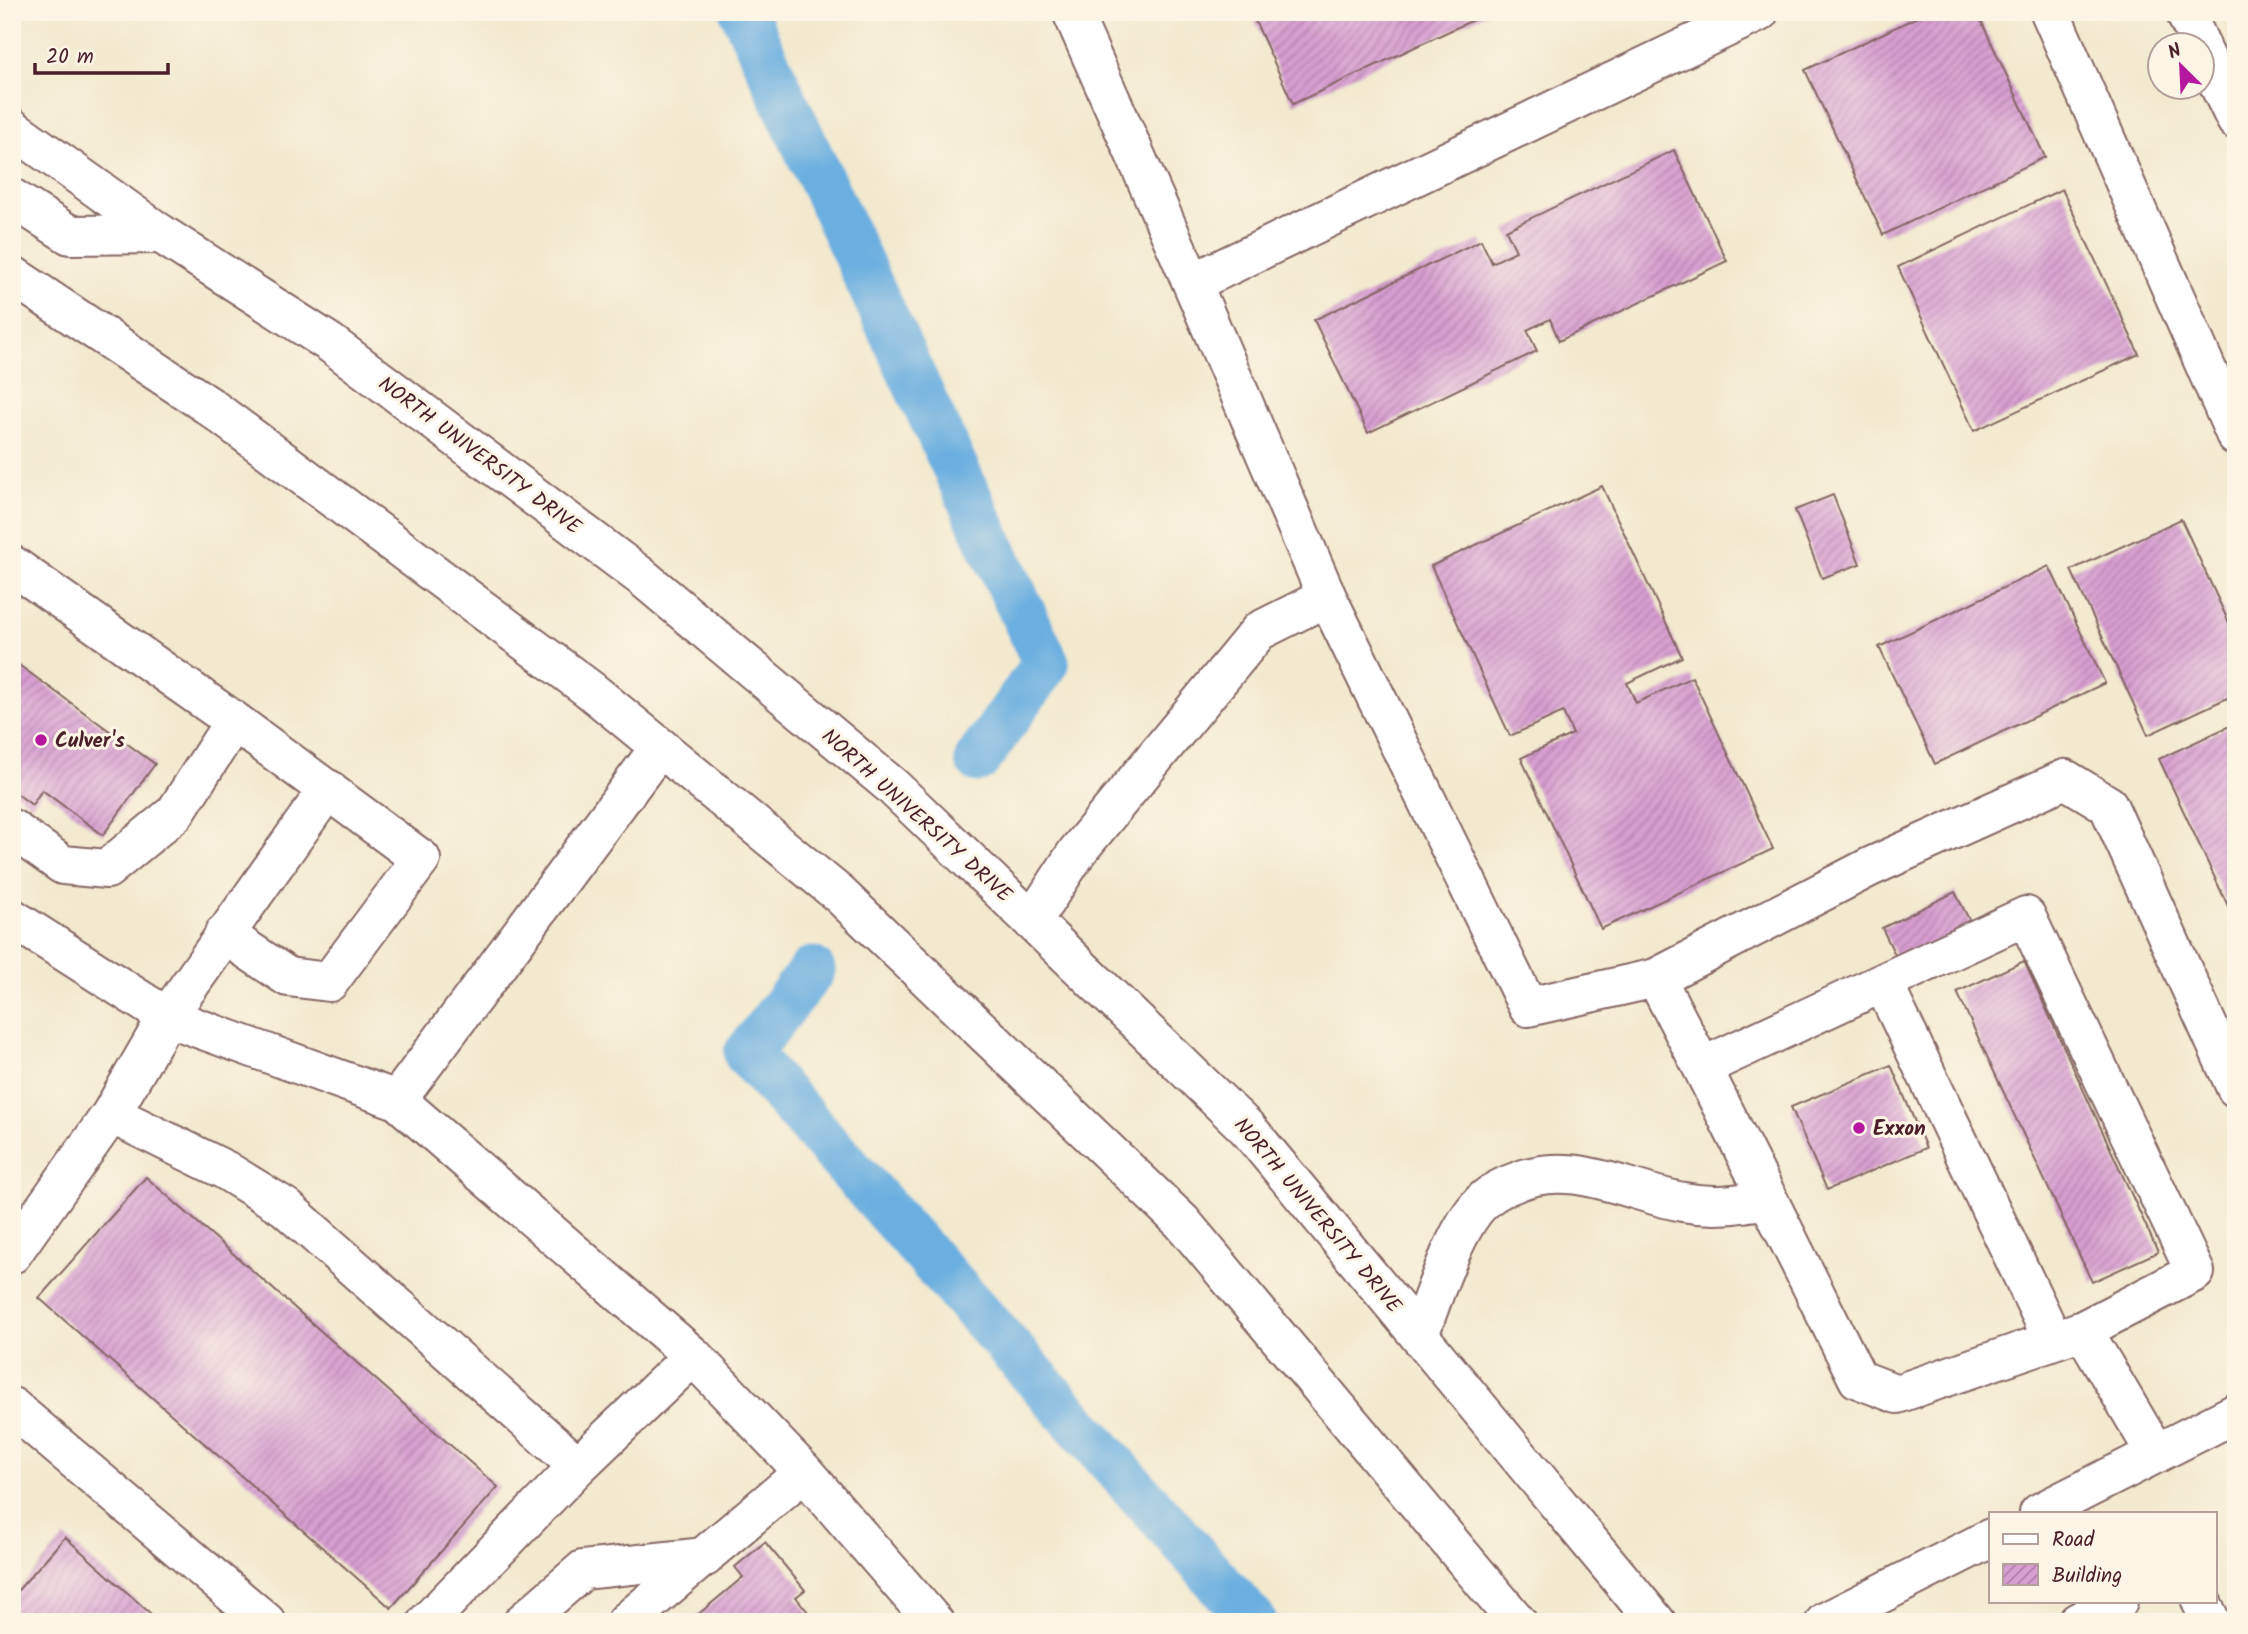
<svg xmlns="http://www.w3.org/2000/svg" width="2248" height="1634" viewBox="0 0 2248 1634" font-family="Kalam,sans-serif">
<defs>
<pattern id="building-hatch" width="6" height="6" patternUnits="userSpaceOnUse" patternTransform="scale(1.75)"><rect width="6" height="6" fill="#d79ed1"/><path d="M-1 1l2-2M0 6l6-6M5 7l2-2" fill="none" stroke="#b080aa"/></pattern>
</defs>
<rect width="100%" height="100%" fill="#fcf5e5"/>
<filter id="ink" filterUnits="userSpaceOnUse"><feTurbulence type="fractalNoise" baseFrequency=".0143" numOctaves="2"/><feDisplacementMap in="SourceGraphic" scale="14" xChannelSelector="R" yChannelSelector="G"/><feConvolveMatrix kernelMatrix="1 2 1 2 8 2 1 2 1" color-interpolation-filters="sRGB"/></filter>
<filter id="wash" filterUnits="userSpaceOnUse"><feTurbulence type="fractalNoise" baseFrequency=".00686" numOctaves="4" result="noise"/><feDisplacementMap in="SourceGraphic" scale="28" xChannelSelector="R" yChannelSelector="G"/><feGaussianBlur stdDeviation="1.57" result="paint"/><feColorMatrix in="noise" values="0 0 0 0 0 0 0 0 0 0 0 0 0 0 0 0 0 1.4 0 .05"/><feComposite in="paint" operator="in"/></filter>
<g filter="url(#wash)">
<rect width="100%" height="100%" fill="#f2e9ce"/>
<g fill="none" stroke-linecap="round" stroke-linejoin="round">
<!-- canal -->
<path stroke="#6bafe0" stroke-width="47" d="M743,12L1046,663L978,759
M812,970L747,1054L1254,1622"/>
</g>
<g id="blocks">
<!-- building -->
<path fill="url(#building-hatch)" d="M1251,12H1490L1293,104Z
M1928,12H1977L2045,157L1883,235L1805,70Z
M1674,150L1727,261L1559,341L1550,319L1527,330L1537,351L1368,433L1314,320L1481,240L1492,263L1516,251L1506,230Z
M2062,189L2139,354L1974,431L1898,267Z
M1602,486L1682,657L1627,683L1636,703L1692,677L1773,849L1601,929L1521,758L1573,734L1563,712L1510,736L1431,566Z
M1833,495L1860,564L1822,578L1795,510Z
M2181,519L2236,638V694L2148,735L2071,570Z
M2049,566L2105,683L1935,764L1879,647Z
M12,660L155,764L103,835L42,790L32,805L12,790Z
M2236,723V923L2159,759Z
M1955,892L1975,931L1901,967L1882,928Z
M2024,961L2158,1252L2092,1282L1957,992Z
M1891,1065L1926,1148L1827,1190L1791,1107Z
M146,1177L498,1487L391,1608L39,1298Z
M65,1537L160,1622H12V1597Z
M765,1542L805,1590L796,1597L816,1622H689L743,1577L735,1567Z"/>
</g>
</g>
<g filter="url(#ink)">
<use href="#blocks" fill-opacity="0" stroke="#856664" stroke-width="2"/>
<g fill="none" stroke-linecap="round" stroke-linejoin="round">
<!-- minor casing -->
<g stroke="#856664" stroke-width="42">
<path id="minor" d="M1072,12L1192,283L1327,597L1528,1007L1656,978L1870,867L2065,779L2108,805L2236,1088
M2050,12L2236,436
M2185,12L2201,46
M2202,50L2236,120
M12,198L70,235L161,234
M1192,283L1759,12
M12,565L234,721L421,859L329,982L288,977L224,934
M12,829L63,865L107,869L175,813L234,721
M12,918L167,1017L397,1100L660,747
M1032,921L1077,852L1259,631L1327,597
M1656,978L1702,1067L1858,1379L1897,1394L2083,1330L2195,1272L2026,916L1702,1067
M1883,983L2053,1340
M111,1114L225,1170L285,1207L578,1466L693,1356L397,1100
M12,1254L111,1114L167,1017L328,789
M2083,1330L2156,1454
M1419,1335C1433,1299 1454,1231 1480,1204C1490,1193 1502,1187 1516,1182C1571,1158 1628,1192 1683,1202C1714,1208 1738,1204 1768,1199
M693,1356L804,1472
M12,1407L266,1622
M2039,1513L2236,1413
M2201,1601L2211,1622
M427,1622L578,1466
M523,1622L583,1570L705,1557
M626,1622L804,1472L934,1622
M1825,1622L1991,1538
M2078,1622L2118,1601"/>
</g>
<!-- major casing -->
<g stroke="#856664" stroke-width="42">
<path id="major" d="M12,128L161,234L330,343L642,577L892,786L1248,1129L1656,1622
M12,275L209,406L589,689L839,894L1182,1222L1517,1622"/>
</g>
<!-- minor -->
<use href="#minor" stroke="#fff" stroke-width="38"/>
<!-- major -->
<use href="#major" stroke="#fff" stroke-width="38"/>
</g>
</g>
<!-- markers -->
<g fill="#b5179e" stroke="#fcf5e5" stroke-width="2.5">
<circle cx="41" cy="740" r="7"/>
<circle cx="1859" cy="1128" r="7"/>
</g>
<g text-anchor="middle" stroke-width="6" stroke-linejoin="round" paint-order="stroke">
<!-- street labels -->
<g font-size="21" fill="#4a1f2b" stroke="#fcf5e5">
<text transform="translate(480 455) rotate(37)" y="7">NORTH UNIVERSITY DRIVE</text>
<text transform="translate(917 815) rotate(42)" y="7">NORTH UNIVERSITY DRIVE</text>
<text transform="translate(1318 1215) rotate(50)" y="7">NORTH UNIVERSITY DRIVE</text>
</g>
<!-- poi labels -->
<g font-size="21" font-weight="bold" fill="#4a1f2b" stroke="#fcf5e5" text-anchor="start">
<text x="55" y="747">Culver's</text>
<text x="1873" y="1135">Exxon</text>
</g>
</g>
<!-- margin -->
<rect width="2248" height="1634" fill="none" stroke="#fcf5e5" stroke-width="42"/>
<!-- legend -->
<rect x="1989" y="1512" width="228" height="91" fill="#fcf5e5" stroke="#b59f9b" stroke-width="2"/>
<rect x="2003" y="1534" width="35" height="10" fill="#ffffff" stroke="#b59f9b" stroke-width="2"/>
<text x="2052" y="1546" font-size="21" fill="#4a1f2b">Road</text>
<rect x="2003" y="1564" width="35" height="21" fill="url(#building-hatch)" stroke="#b59f9b" stroke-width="2"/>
<text x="2052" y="1582" font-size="21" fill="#4a1f2b">Building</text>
<!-- north arrow -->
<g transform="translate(2181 66) rotate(336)"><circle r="33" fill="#fcf5e5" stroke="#b59f9b" stroke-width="2"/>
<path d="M0-5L12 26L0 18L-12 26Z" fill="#b5179e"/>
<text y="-10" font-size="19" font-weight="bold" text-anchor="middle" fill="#4a1f2b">N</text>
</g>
<!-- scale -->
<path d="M35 63v10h133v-10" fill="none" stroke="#4a1f2b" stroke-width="3.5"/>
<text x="46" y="63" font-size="21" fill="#4a1f2b" stroke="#fcf5e5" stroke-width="5" paint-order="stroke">20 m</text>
</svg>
